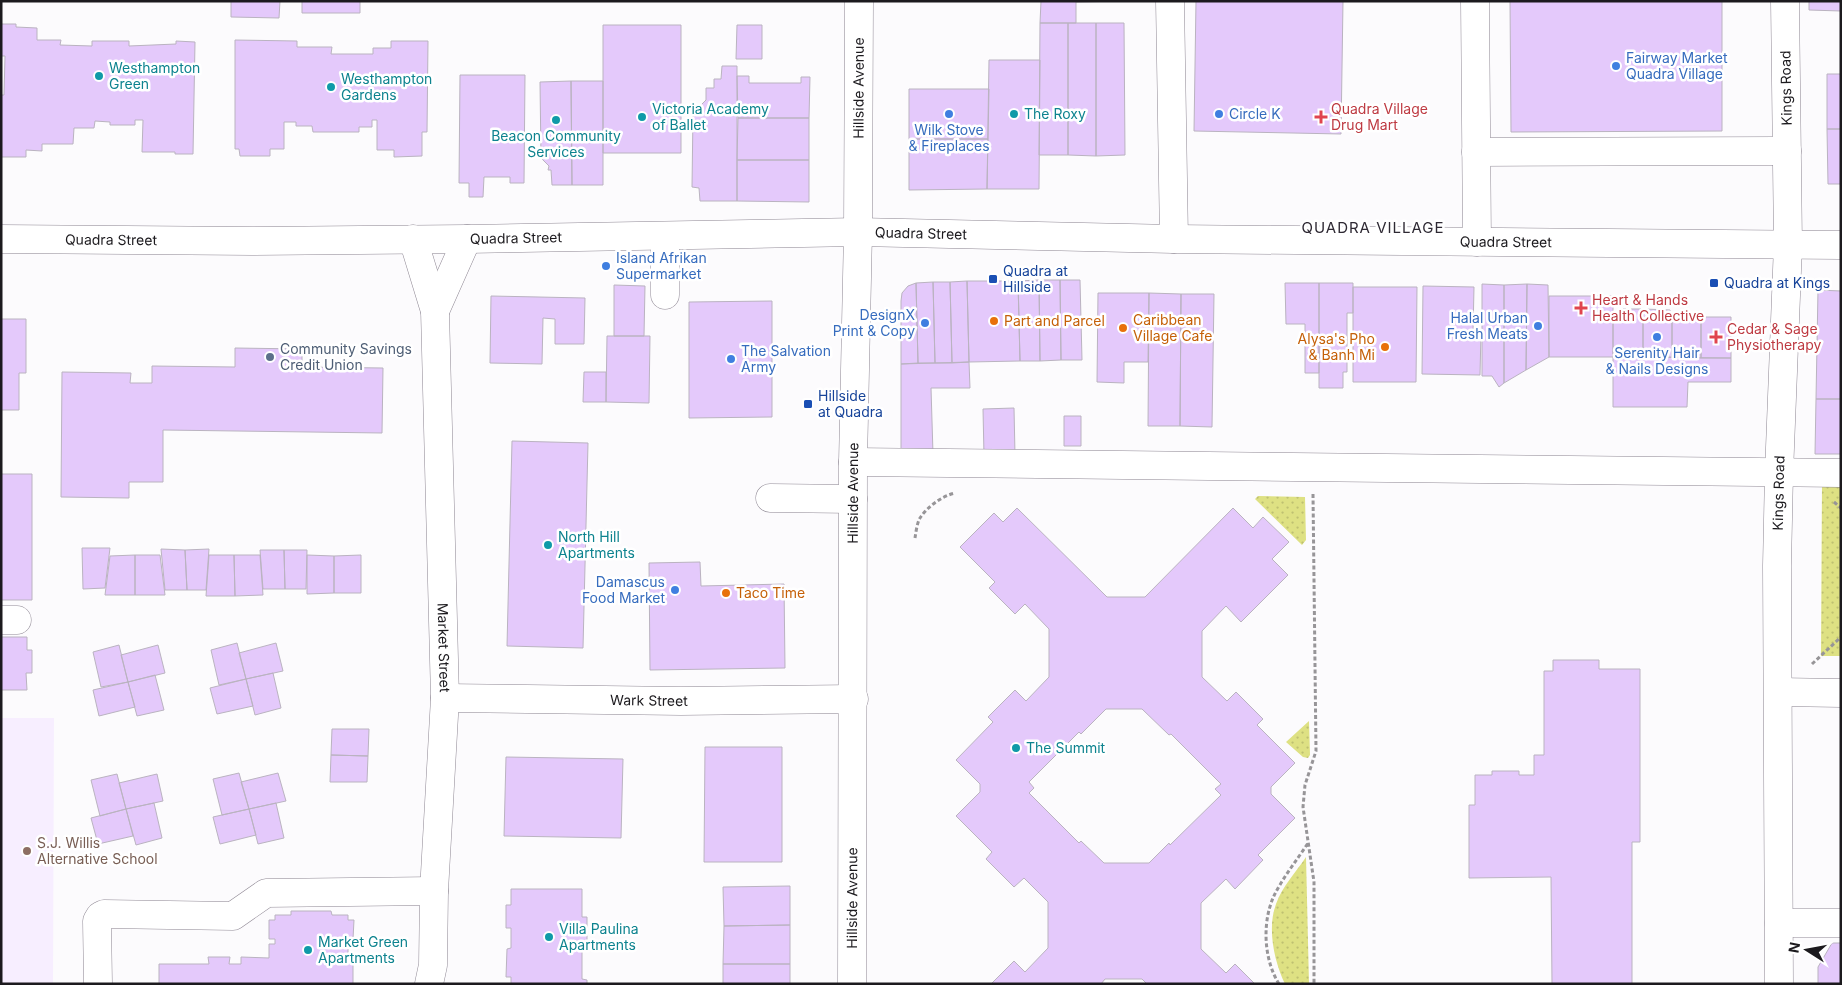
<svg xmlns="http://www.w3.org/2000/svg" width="1842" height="985" viewBox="0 0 1842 985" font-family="Inter,sans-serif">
<defs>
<pattern id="park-dots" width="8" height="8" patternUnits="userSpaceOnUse" patternTransform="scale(1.25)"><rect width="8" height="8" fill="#dee183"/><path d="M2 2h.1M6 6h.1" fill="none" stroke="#bec071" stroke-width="1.8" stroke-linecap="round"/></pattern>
</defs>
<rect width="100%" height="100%" fill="#fcfbfd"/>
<!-- built -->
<path fill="#f7eeff" d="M1,718H54L53,984H1Z"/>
<!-- park -->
<path fill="url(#park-dots)" d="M1822,483H1841V656H1821Z
M1258,496L1305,497L1306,540L1302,545L1255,499Z
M1309,721L1310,755L1308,758L1303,757L1286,742Z
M1306,857L1309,984H1285C1274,961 1267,928 1276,904C1282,887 1296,872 1306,857Z"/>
<!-- building -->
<path fill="#e4c9fb" stroke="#bab3c0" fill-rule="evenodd" d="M231,1H280L279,18L231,17Z
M302,1H360V13H302Z
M1041,1H1123L1076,2V23H1040Z
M1196,1H1343L1341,134L1194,131Z
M1510,1H1722V131L1511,132Z
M1809,1H1841V11L1809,10Z
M1040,23H1068V155H1039Z
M1068,23H1096V156L1068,155Z
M1096,23H1124L1125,155L1096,156Z
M1,24H16V27L37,28V40H61L60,45L92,46V41H129V46L176,44V41L195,42L193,154H175V152H142L143,120H135V125H110V122L95,121L94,128H74L73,144H42V151L26,150V157H1V95H4L5,56H1Z
M603,25H681V153H603Z
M737,25H762V59H736Z
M235,40L297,41V47H332L331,54H373V48H391V41H428L427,132H422V156L394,157V150H377V120H372V127H359V132H313L312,126H296V122H284V149H270V156H240L239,149H235Z
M989,60H1040L1039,189H987Z
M722,66H737V201H700L699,188L692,187L693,113L706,100V88H714V79H721Z
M1827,74H1841V129H1827Z
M460,75H525L524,183H510V177H484L483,197H469V183H459Z
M737,76H749V83H801V77H810L809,118H738Z
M571,81L572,185H552L551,170H548L549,166L541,158L540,82Z
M571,81H603V185H572Z
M909,89H989L988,139H909Z
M738,118H809V160H737Z
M1827,129H1841V184H1828Z
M909,139H988L987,189L909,190Z
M737,160H809V202L737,201Z
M1039,280H1060L1061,360L1040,361Z
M1039,280L1040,361H1020L1018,281Z
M1060,280H1080L1082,360H1061Z
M967,281H1018L1020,361L969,362Z
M967,281L969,362L952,363L950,282Z
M933,282H950L952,363H935Z
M933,282L935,363H918L916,283Z
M916,283L918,363L901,364V301L902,293L908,286Z
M1285,283H1319V373H1305V324H1286Z
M1319,283H1353V313H1347V372H1343V388H1319Z
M1482,284L1504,285V383L1499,387L1492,376H1482Z
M1527,284L1526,370L1504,383V285Z
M1527,284L1548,285L1549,357L1526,370Z
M614,285L645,286L644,336H614Z
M1423,286L1474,287L1473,332H1481L1480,375L1422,374Z
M1353,287H1417L1416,382H1353Z
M1818,290L1841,291V399H1816Z
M1098,293H1149L1148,362H1124V383L1097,382Z
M1149,293L1181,294L1180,426H1148Z
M1181,294H1214L1212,427L1180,426Z
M491,296L585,298L584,344H555V319L543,318L542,364L490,363Z
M1549,296H1613V357H1549Z
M772,301V417L689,418V302Z
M1623,309H1643V357H1613V316L1623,315Z
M1643,309L1670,310L1671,317H1672V357H1643Z
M1672,317H1701V358L1672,357Z
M1701,317H1731V358H1701Z
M1,319H26V373H19V410H1Z
M607,336H650L649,403L606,402Z
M235,348L302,349V367L383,368L382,433L163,430V482H129V498L61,497L62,372L131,373L130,383H152V366L235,367Z
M1613,357L1731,358V382H1688L1687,407H1613Z
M969,362L970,388H931L933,454L901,455V364Z
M584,372H606V402H583Z
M1816,399H1841V454H1815Z
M1014,408L1015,455L984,456L983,409Z
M1064,416H1081V446H1064Z
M512,441L588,443L583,648L507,646Z
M1,474H32V600H1Z
M1017,508L1107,597H1145L1233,508L1253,528L1263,517L1289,542L1272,559L1288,575L1241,622L1226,606L1202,631V677L1227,701L1236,692L1263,719L1257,725L1295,763L1271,787V794L1295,818L1258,855L1263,860L1235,889L1226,879L1201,903V949L1226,973L1235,964L1255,984H1147L1142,979H1105L1101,984H991L1014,961L1025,972L1048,948V902L1024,878L1014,887L986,859L992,852L956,816L980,792V784L956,760L993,722L988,717L1015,690L1026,701L1049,677V629L1025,604L1015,614L989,588L995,582L960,547L994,513L1003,522ZM1106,709H1142L1169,735L1171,734L1221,784L1215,789L1221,795L1170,845L1169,843L1149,863H1104L1081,841L1079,843L1029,793L1034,788L1029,782L1079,732L1081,734Z
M82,548H110L105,588L83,589Z
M161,549L185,550L187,590H165Z
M209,549L206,590H187L185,550Z
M260,550H284L285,589H263Z
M284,550H307L306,589H285Z
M135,555H160L165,595H135Z
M135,555V595H105L110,556Z
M209,555H234L235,596H206Z
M234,555H260L263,595L235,596Z
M307,555L334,556V593L307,594Z
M361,555V593H334V556Z
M700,562L701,586L784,584L785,668L650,670L649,563Z
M1,637H27V650H32V673H26L27,690H1Z
M237,643L246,679L219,685L211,650Z
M276,643L283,671L246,679L239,653Z
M119,645L128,682L101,687L93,652Z
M158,645L165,673L128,682L121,655Z
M1553,660H1599V669H1640V842H1632V984H1552L1551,877L1469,878V805H1475V775H1492V771H1519V775H1534V755H1544V671H1553Z
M273,673L281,708L255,715L246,679Z
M155,675L164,710L137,716L128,682Z
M246,679L253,706L217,714L210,688Z
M128,682L135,707L99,716L93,690Z
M332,729H369L368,756L331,755Z
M705,747H782V862H704Z
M331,755L368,756L367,782H330Z
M506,757L623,759L621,838L504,836Z
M239,773L249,809L222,815L213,779Z
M278,773L286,801L249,809L241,782Z
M117,774L126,809L100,816L91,780Z
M157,774L163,801L126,809L119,783Z
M154,803L162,838L136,845L126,809Z
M276,803L284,838L258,844L249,809Z
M126,809L133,836L98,844L91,818Z
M249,809L256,835L220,844L213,817Z
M790,886V925L724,926L723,887Z
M511,889H582V917H587V946H582V979L587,980V984H511V977H506L507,949L511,948V928H506V905H511Z
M291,911H331L332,915H348V920H354L353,939H348V956H353V984H159V964H209L208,957H230L229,964H241V957L269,958V944H275V939H269V920H275V915H291Z
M790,925V964H723L724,926Z
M1832,943H1841V984H1818V967Z
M723,964H790V984H723Z"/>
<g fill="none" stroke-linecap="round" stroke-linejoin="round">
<!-- minor casing -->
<g stroke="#8e8793" stroke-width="29">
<g id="minor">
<path d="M1170,1L1174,239"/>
<path d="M1475,1L1477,242"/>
<path d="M1476,152L1787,151"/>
<path id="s1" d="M413,239L435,311L445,698L434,891L433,965L429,984"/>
<path d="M665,295V236"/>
<path d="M435,311L467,239"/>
<path d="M853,462L1841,473"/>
<path d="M770,498L853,499"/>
<path d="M1,620H17"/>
<path d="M1779,692L1841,693"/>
<path id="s2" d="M445,698L681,701L854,699"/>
<path d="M1779,923H1841"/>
<path d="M98,984L97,921L100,916L104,914L233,916L266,893L434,891"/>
<path id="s3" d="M1779,984L1777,566L1779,473L1788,245L1785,1"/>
</g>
</g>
<!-- major casing -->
<g stroke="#8e8793" stroke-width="29">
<g id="major">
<path id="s4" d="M1,239L252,241L467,239L858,232L1174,239L1841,245"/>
<path id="s5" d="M852,984L853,462L858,232L859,1"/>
</g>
</g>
<!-- path -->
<path stroke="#979598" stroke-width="3" stroke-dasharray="4 2.5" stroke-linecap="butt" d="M1313,494L1316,751L1305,785L1303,807L1314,882V984
M1834,502L1841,508
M915,538C916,532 917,523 920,518C927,507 942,496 955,493
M1812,664L1841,637
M1279,984C1264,960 1262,924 1273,898C1281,880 1297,860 1308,843"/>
<!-- minor -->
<use href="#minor" stroke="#fff" stroke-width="28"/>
<!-- major -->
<use href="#major" stroke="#fff" stroke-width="28"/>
</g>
<!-- markers -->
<g fill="#3f7fe0" stroke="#fff" stroke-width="2">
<circle cx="1616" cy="66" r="5"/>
<circle cx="949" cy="114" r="5"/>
<circle cx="1219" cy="114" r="5"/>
<circle cx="606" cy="266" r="5"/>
<circle cx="925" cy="323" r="5"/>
<circle cx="1538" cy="326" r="5"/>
<circle cx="1657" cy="337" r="5"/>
<circle cx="731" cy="359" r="5"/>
<circle cx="675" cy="590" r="5"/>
</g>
<g fill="#0f9aa8" stroke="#fff" stroke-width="2">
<circle cx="99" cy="76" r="5"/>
<circle cx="331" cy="87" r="5"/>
<circle cx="1014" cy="114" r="5"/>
<circle cx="642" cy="117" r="5"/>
<circle cx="556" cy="120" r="5"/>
<circle cx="548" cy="545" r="5"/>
<circle cx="1016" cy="748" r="5"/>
<circle cx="549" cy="937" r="5"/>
<circle cx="308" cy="950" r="5"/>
</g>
<g fill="#e0444e" stroke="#fff" stroke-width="2">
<path d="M1318.5 109.5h5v5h5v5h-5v5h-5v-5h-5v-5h5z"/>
<path d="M1578.5 300.5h5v5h5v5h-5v5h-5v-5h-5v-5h5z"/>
<path d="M1713.5 329.5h5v5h5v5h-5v5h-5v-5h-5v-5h5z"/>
</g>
<g fill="#1a4fb4" stroke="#fff" stroke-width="2">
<rect x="988" y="274" width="10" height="10" rx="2.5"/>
<rect x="1709" y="278" width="10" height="10" rx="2.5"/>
<rect x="803" y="399" width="10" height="10" rx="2.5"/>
</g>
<g fill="#e8710a" stroke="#fff" stroke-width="2">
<circle cx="994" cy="321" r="5"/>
<circle cx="1123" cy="328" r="5"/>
<circle cx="1385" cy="347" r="5"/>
<circle cx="726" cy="593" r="5"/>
</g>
<circle fill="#5c6f8a" stroke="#fff" stroke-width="2" cx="270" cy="357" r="5"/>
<circle fill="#8d6e63" stroke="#fff" stroke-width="2" cx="27" cy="851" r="5"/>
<g text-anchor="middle" stroke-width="5" stroke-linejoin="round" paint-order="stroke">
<!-- shop labels -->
<g font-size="14" fill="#366cbe" stroke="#fff" text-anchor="start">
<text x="1626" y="63">Fairway Market<tspan x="1626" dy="16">Quadra Village</tspan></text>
<text x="1229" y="119">Circle K</text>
<text x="949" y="135" text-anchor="middle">Wilk Stove<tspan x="949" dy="16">&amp; Fireplaces</tspan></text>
<text x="616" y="263">Island Afrikan<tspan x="616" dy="16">Supermarket</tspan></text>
<text x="915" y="320" text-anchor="end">DesignX<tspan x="915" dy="16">Print &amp; Copy</tspan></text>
<text x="1528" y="323" text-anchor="end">Halal Urban<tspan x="1528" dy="16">Fresh Meats</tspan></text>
<text x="741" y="356">The Salvation<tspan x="741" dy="16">Army</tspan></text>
<text x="1657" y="358" text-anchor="middle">Serenity Hair<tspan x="1657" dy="16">&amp; Nails Designs</tspan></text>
<text x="665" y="587" text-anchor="end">Damascus<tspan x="665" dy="16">Food Market</tspan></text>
</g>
<!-- culture labels -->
<g font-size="14" fill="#0d838f" stroke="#fff" text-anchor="start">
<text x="109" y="73">Westhampton<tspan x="109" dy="16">Green</tspan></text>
<text x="341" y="84">Westhampton<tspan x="341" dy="16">Gardens</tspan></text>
<text x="652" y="114">Victoria Academy<tspan x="652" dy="16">of Ballet</tspan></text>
<text x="1024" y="119">The Roxy</text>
<text x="556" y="141" text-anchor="middle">Beacon Community<tspan x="556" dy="16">Services</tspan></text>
<text x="558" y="542">North Hill<tspan x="558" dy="16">Apartments</tspan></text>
<text x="1026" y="753">The Summit</text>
<text x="559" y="934">Villa Paulina<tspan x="559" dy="16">Apartments</tspan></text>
<text x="318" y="947">Market Green<tspan x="318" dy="16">Apartments</tspan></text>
</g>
<!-- street labels -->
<g font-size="14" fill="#1c1a1e" stroke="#fff">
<text dy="5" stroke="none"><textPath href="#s5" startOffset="896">Hillside Avenue</textPath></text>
<text transform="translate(1786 88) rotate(-91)" y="5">Kings Road</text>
<text dy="5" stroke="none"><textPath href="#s4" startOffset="920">Quadra Street</textPath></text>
<text dy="5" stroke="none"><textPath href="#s4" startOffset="515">Quadra Street</textPath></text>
<text dy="5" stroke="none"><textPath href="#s4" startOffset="110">Quadra Street</textPath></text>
<text dy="5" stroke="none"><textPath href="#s4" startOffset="1505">Quadra Street</textPath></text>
<text dy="5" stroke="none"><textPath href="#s5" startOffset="491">Hillside Avenue</textPath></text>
<text dy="5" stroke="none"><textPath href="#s3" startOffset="491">Kings Road</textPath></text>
<text dy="5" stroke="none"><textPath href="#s1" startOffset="412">Market Street</textPath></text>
<text dy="5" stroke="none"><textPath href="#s2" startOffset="204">Wark Street</textPath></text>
<text dy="5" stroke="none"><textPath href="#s5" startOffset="86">Hillside Avenue</textPath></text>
</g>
<!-- health labels -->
<g font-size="14" fill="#be3a42" stroke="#fff" text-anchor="start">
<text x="1331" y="114">Quadra Village<tspan x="1331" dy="16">Drug Mart</tspan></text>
<text x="1592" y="305">Heart &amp; Hands<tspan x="1592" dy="16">Health Collective</tspan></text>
<text x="1727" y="334">Cedar &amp; Sage<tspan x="1727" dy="16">Physiotherapy</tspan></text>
</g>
<!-- transit labels -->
<g font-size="14" fill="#164399" stroke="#fff" text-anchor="start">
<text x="1003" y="276">Quadra at<tspan x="1003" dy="16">Hillside</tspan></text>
<text x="1724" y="288">Quadra at Kings</text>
<text x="818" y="401">Hillside<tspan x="818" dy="16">at Quadra</tspan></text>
</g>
<!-- food labels -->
<g font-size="14" fill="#c56008" stroke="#fff" text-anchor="start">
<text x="1133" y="325">Caribbean<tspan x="1133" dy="16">Village Cafe</tspan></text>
<text x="1004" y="326">Part and Parcel</text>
<text x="1375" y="344" text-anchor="end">Alysa's Pho<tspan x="1375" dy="16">&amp; Banh Mi</tspan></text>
<text x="736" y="598">Taco Time</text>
</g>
<!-- service labels -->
<g font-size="14" fill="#4e5e75" stroke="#fff" text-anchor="start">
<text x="280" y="354">Community Savings<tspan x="280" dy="16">Credit Union</tspan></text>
</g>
<!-- education labels -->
<g font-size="14" fill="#785e54" stroke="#fff" text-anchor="start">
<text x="37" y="848">S.J. Willis<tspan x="37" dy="16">Alternative School</tspan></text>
</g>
<!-- neighbourhood labels -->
<g font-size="15" letter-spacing="1" fill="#2e2933" stroke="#fff">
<text x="1373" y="233">QUADRA VILLAGE</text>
</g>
</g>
<!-- border -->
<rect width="1842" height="985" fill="none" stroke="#1c1a1e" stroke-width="5"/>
<!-- north arrow -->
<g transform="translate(1807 950) rotate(281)" stroke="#ffffff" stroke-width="4" paint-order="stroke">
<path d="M0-4L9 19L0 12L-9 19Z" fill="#1c1a1e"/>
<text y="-8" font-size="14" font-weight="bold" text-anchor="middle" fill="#1c1a1e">N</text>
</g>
</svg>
